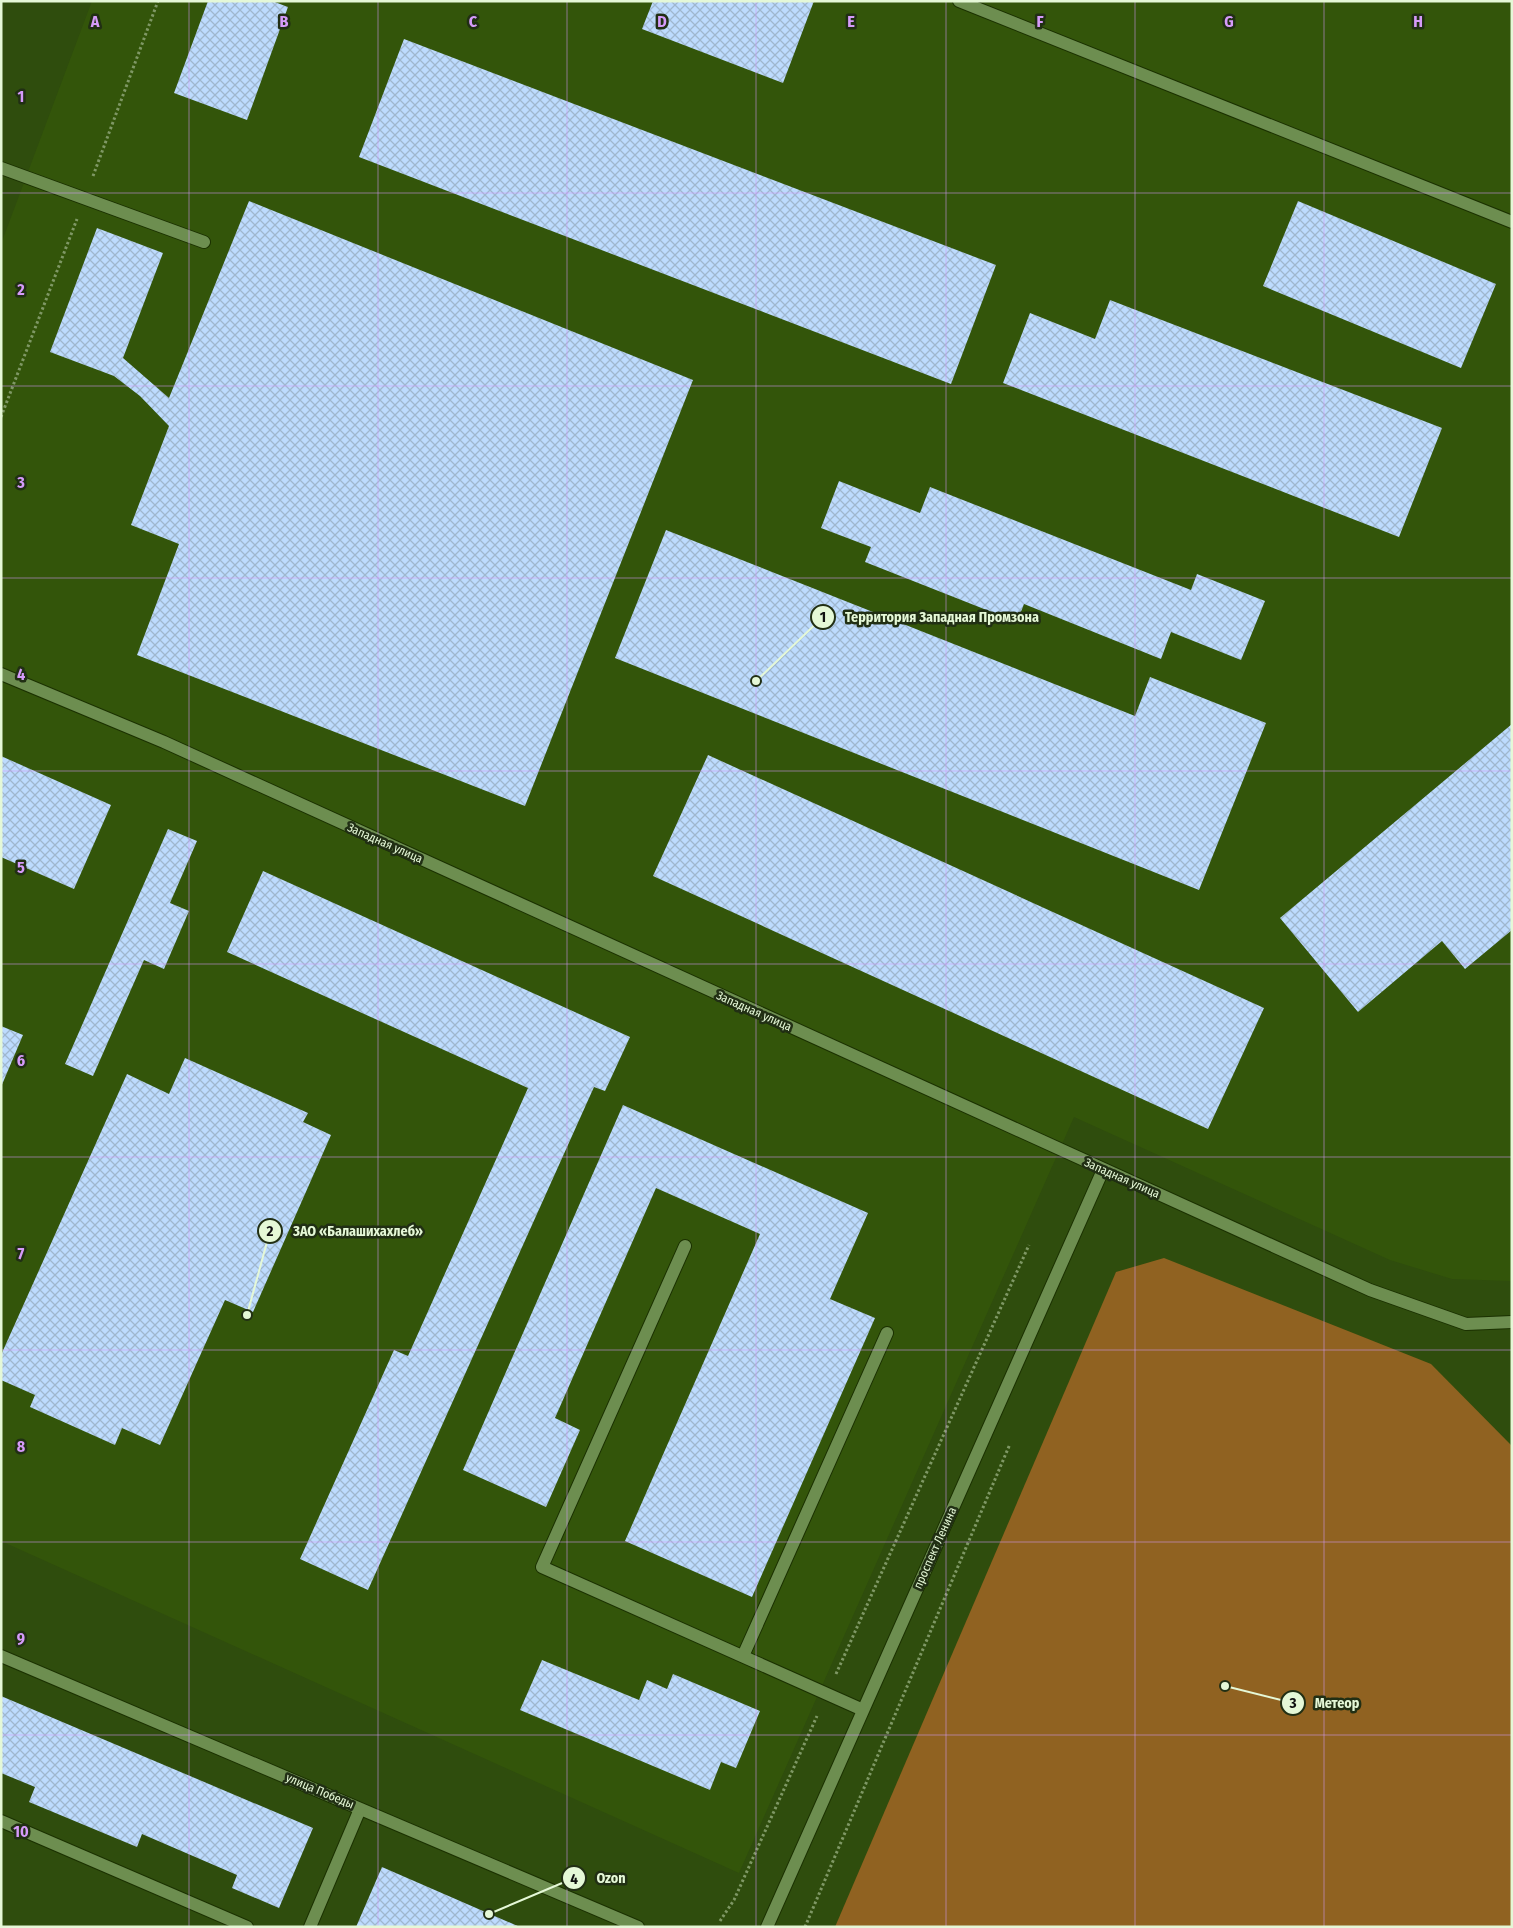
<svg xmlns="http://www.w3.org/2000/svg" width="1513" height="1928" viewBox="0 0 1513 1928" font-family="'Fira Sans Condensed',sans-serif">
<defs>
<pattern id="building-cross-hatch" width="8" height="8" patternUnits="userSpaceOnUse" patternTransform="scale(1.25)"><rect width="8" height="8" fill="#bddbfe"/><path d="M0 0l8 8M0 8l8-8" fill="none" stroke="#9fb7ce"/></pattern>
</defs>
<rect width="100%" height="100%" fill="#2f4d0d"/>
<!-- built -->
<path fill="#33550a" d="M92,1H1512V1281L1452,1279L1390,1260L1074,1117L739,1873L1,1541V244Z"/>
<!-- park -->
<path fill="#906221" d="M1164,1258L1431,1364L1512,1446V1927H835L1116,1272Z"/>
<!-- building -->
<path fill="url(#building-cross-hatch)" d="M208,1H272L288,7L247,120L174,93Z
M653,1H814L783,83L642,29Z
M404,39L996,265L951,384L359,157Z
M249,201L693,380L525,806L137,655L179,544L131,525L169,426L140,396L114,376L50,352L97,228L163,253L123,358L169,398Z
M1298,201L1496,284L1461,368L1263,286Z
M1110,300L1442,428L1399,537L1003,383L1030,313L1095,339Z
M839,481L920,513L930,487L1191,590L1197,574L1265,601L1241,660L1171,632L1161,659L1024,604L1017,622L865,562L871,547L821,528Z
M666,530L1135,716L1150,677L1266,723L1199,890L615,658Z
M1512,724V930L1465,969L1442,941L1358,1012L1280,918Z
M708,755L1264,1008L1208,1129L653,876Z
M1,756L111,805L74,889L1,857Z
M168,829L197,841L170,903L189,911L164,969L144,960L93,1076L65,1064Z
M263,871L630,1037L605,1091L594,1087L368,1590L300,1559L394,1350L408,1356L528,1088L227,952Z
M1,1026L23,1035L1,1087Z
M185,1058L308,1113L303,1122L331,1135L253,1312L225,1300L160,1445L122,1428L115,1445L30,1407L35,1395L1,1380V1355L127,1074L169,1094Z
M623,1105L868,1213L830,1299L875,1318L752,1597L625,1541L760,1234L656,1188L555,1418L580,1430L546,1507L463,1470Z
M542,1660L639,1700L647,1680L667,1689L673,1674L760,1711L736,1768L721,1762L710,1790L520,1710Z
M1,1696L313,1828L279,1908L232,1888L237,1875L142,1834L137,1847L29,1802L35,1787L1,1773Z
M382,1867L520,1927H356Z"/>
<g fill="none" stroke-linecap="round" stroke-linejoin="round">
<!-- minor casing -->
<g stroke="#1b3101" stroke-width="14">
<path id="minor" d="M959,1L1512,222
M1,168L204,242
M1,674L164,742L1370,1290L1466,1324L1512,1322
M685,1246L542,1567L863,1710
M1,1656L638,1927
M743,1656L887,1333
M1,1821L247,1927
M310,1927L360,1809
M767,1927L1103,1170"/>
</g>
<!-- path -->
<path stroke="#7f9865" stroke-width="3" stroke-dasharray="2.5 2.5" stroke-linecap="butt" d="M93,176L158,1
M1,417L77,219
M836,1674L1029,1245
M720,1921L734,1900L817,1716
M805,1927L1010,1444"/>
<!-- minor -->
<use href="#minor" stroke="#6d8e50" stroke-width="12"/>
</g>
<!-- grid -->
<path fill="none" stroke="#d69bfa" stroke-width="1" stroke-opacity="0.55" d="M189,1V1927M378,1V1927M567,1V1927M756,1V1927M946,1V1927M1135,1V1927M1324,1V1927M1,193H1512M1,386H1512M1,578H1512M1,771H1512M1,964H1512M1,1157H1512M1,1350H1512M1,1542H1512M1,1735H1512"/>
<g text-anchor="middle" stroke-width="5" stroke-linejoin="round" paint-order="stroke">
<!-- street labels -->
<g font-size="12" fill="#e5f8d7" stroke="#212f14">
<text transform="translate(385 843) rotate(24)" y="4">Западная улица</text>
<text transform="translate(754 1011) rotate(24)" y="4">Западная улица</text>
<text transform="translate(1122 1178) rotate(24)" y="4">Западная улица</text>
<text transform="translate(935 1548) rotate(-66)" y="4">проспект Ленина</text>
<text transform="translate(320 1791) rotate(23)" y="4">улица Победы</text>
</g>
</g>
<g font-size="16" text-anchor="middle" font-weight="bold" fill="#d69bfa" stroke="#212f14" stroke-width="5" stroke-linejoin="round" paint-order="stroke">
<text x="95" y="27">A</text>
<text x="284" y="27">B</text>
<text x="473" y="27">C</text>
<text x="662" y="27">D</text>
<text x="851" y="27">E</text>
<text x="1040" y="27">F</text>
<text x="1229" y="27">G</text>
<text x="1418" y="27">H</text>
<text x="21" y="102">1</text>
<text x="21" y="295">2</text>
<text x="21" y="488">3</text>
<text x="21" y="680">4</text>
<text x="21" y="873">5</text>
<text x="21" y="1066">6</text>
<text x="21" y="1259">7</text>
<text x="21" y="1452">8</text>
<text x="21" y="1644">9</text>
<text x="21" y="1837">10</text>
</g>
<!-- callouts -->
<path fill="none" stroke="#e5f8d7" stroke-width="2" d="M756 681L823 617M247 1315L270 1231M1225 1686L1293 1703M489 1914L574 1878"/>
<g fill="#e5f8d7" stroke="#212f14" stroke-width="2">
<circle cx="756" cy="681" r="5"/>
<circle cx="247" cy="1315" r="5"/>
<circle cx="1225" cy="1686" r="5"/>
<circle cx="489" cy="1914" r="5"/>
<circle cx="823" cy="617" r="12"/>
<circle cx="270" cy="1231" r="12"/>
<circle cx="1293" cy="1703" r="12"/>
<circle cx="574" cy="1878" r="12"/>
</g>
<g font-size="15" text-anchor="middle" font-weight="bold" fill="#111">
<text x="823" y="622">1</text>
<text x="270" y="1236">2</text>
<text x="1293" y="1708">3</text>
<text x="574" y="1884">4</text>
</g>
<g font-size="14" text-anchor="middle" font-weight="bold" fill="#e5f8d7" stroke="#212f14" stroke-width="5" stroke-linejoin="round" paint-order="stroke">
<text x="942" y="622">Территория Западная Промзона</text>
<text x="358" y="1236">ЗАО «Балашихахлеб»</text>
<text x="1337" y="1708">Метеор</text>
<text x="611" y="1883">Ozon</text>
</g>
<!-- border -->
<rect width="1513" height="1928" fill="none" stroke="#e5f8d7" stroke-width="5"/>
</svg>
